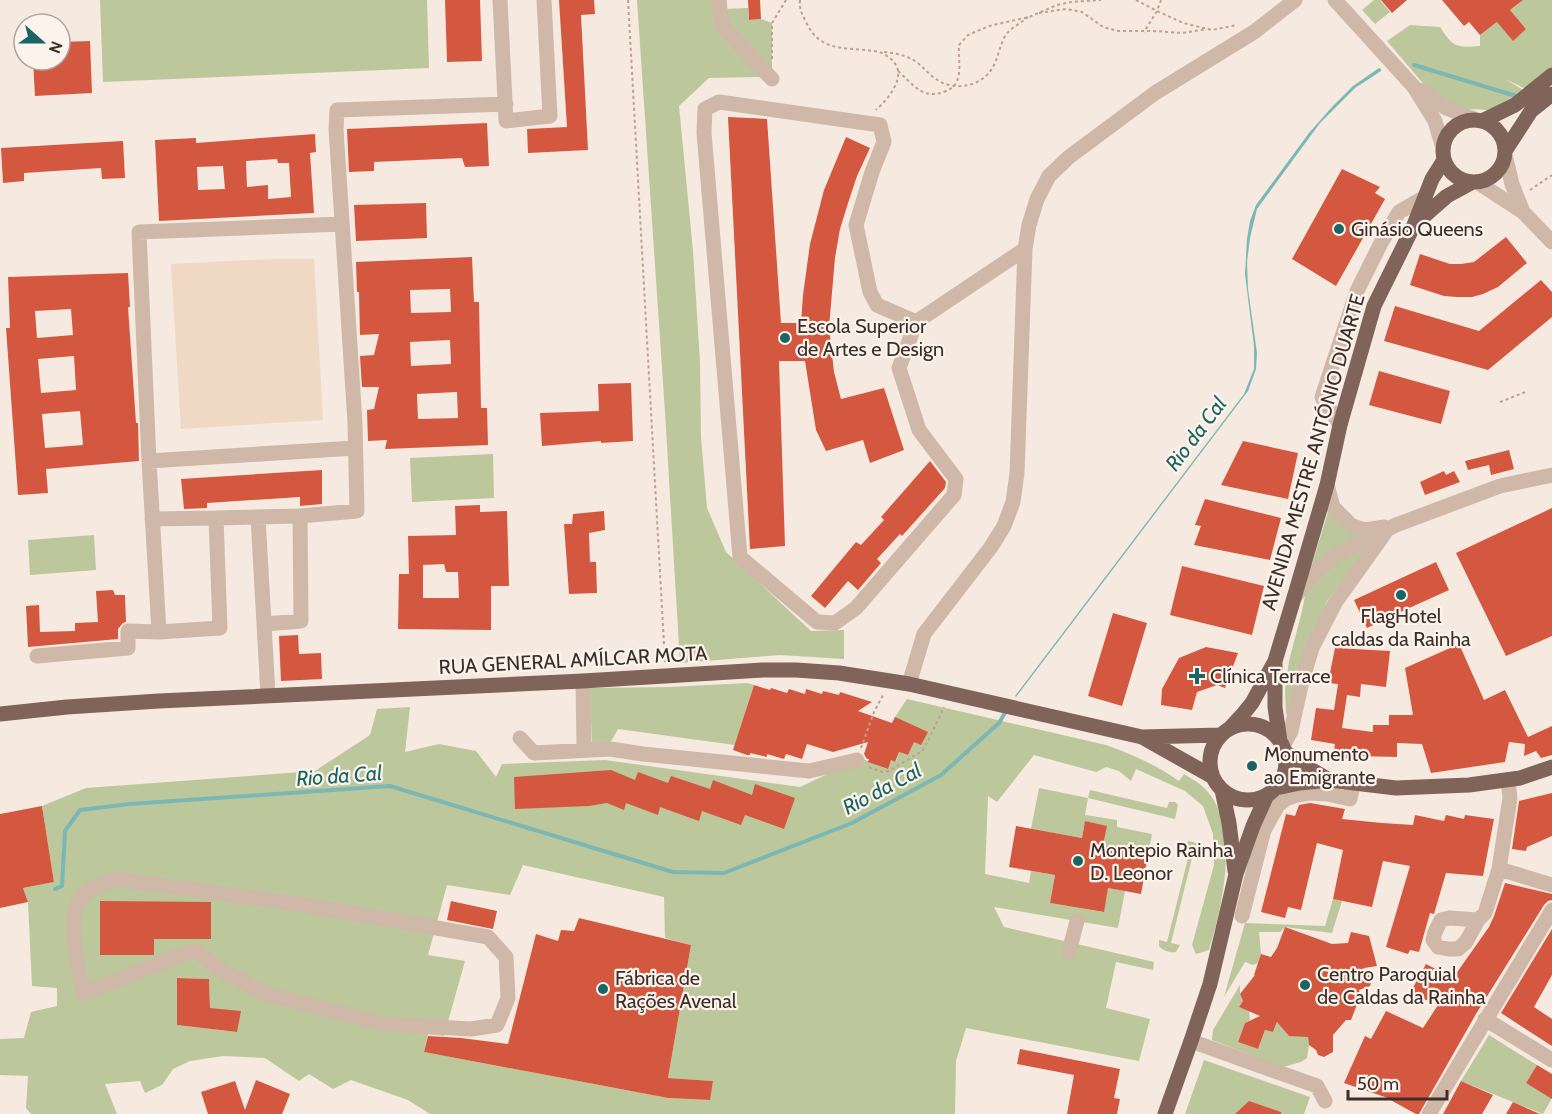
<svg xmlns="http://www.w3.org/2000/svg" width="1552" height="1114" viewBox="0 0 1552 1114" font-family="Cabin,sans-serif">
<rect width="100%" height="100%" fill="#f6e9df"/>
<!-- green -->
<path fill="#bcc79c" fill-rule="evenodd" d="M100,0H427L429,68L103,82Z
M637,0H724V9L748,8L749,20L761,19L772,23V79L758,77L709,78L679,106L693,251L700,362L701,437L707,508L726,552L811,631L844,630V659L780,655L680,663L665,412Z
M1374,0H1380L1390,12L1375,24L1362,10Z
M1523,0H1552V70L1528,90L1505,79L1525,91L1521,94L1490,110L1469,109L1452,104L1426,87L1387,41L1410,25L1440,27C1453,47 1456,48 1480,46V35L1497,22L1526,29L1510,10Z
M493,454L494,498L412,502L410,458Z
M1329,509L1363,533L1364,552L1327,601L1308,647L1291,708L1286,715L1285,690L1289,661L1302,611L1310,571Z
M94,535L96,570L30,575L28,540Z
M747,683L754,685L735,745L618,729L609,745L592,746L590,688L669,687Z
M907,699L1106,745C1132,754 1156,765 1179,781L1184,774C1192,779 1200,783 1206,790C1241,826 1222,908 1209,950L1196,954L1192,945L1214,865L1213,834L1203,806L1185,791L1136,769L1131,781L1119,771L1106,767L1096,772L1034,755L997,802L988,796L985,874L1029,883L1031,871L1055,875L1050,903L1103,912L1108,888L1125,891L1118,928L994,907L1004,927L1154,962L1153,970L1116,962L1106,1008L1150,1019L1139,1061L966,1028L956,1061L955,1114H430L408,1100L351,1080L333,1089L309,1074L299,1081L265,1058L223,1056L190,1061L173,1069L162,1085L145,1093L140,1081L105,1084L117,1114H31L26,1108L28,1076L0,1075V1039L24,1038L31,1012L57,1006V988L32,986L28,902L23,888L54,882L42,806L86,788L315,771L370,735L377,709L410,707L405,752L439,744L476,751L496,777L502,764L605,760L800,787L857,760L858,757L887,769L891,760L896,761L899,752L908,755L914,742L895,717ZM523,865L664,897L665,938L691,945L668,1078L713,1081L709,1100L668,1098L424,1052L428,1034L444,1036L465,961L428,955L447,885L510,895ZM177,978L209,979L210,1008L237,1032L177,1025Z
M1039,788L1088,798L1090,790L1167,808L1169,802H1175L1178,805L1175,819L1088,798L1085,815L1117,820V827L1152,834L1148,855L1103,845L1106,826L1085,821L1082,838L1031,829Z
M1189,841L1197,843L1204,849L1203,852L1193,854L1171,943L1180,945L1176,952C1170,953 1163,951 1159,946V940L1167,942L1189,854L1180,848L1183,844Z
M1333,899L1342,901L1332,933L1285,927L1280,932H1259L1261,954L1258,963L1253,965L1245,962L1224,997L1245,923L1325,926Z
M1240,985V994L1243,1001L1239,1007L1249,1011L1250,1020L1245,1023L1238,1042L1258,1049L1265,1030L1273,1032L1277,1023L1284,1024L1285,1031L1289,1036H1296L1307,1027L1309,1045L1307,1058L1301,1062L1283,1067L1212,1040L1213,1030Z
M1489,1035L1537,1065L1526,1083L1552,1098L1543,1114L1461,1081Z
M1204,1060L1310,1097L1304,1114H1185Z"/>
<!-- plaza -->
<path fill="#efd9c4" d="M273,259H314L323,420L181,429L171,264Z"/>
<!-- water -->
<path fill="#7ab7b5" d="M1379,68L1381,69V71L1355,88L1320,123L1257,209L1250,238L1247,262L1248,289L1257,353L1256,369L1248,391L1016,697L1015,696L1244,394L1254,369V346L1245,274L1247,239L1250,221L1256,205L1309,133L1332,107L1353,86Z"/>
<g fill="none" stroke-linecap="round" stroke-linejoin="round">
<!-- stream -->
<path stroke="#7ab7b5" stroke-width="4" d="M1414,65L1516,96
M55,889L62,886L65,831L80,810L130,804L390,786L673,872L724,873L852,823L941,775L999,723L1006,711"/>
</g>
<!-- building -->
<path fill="#d4583f" fill-rule="evenodd" d="M445,0H480L482,61L447,62Z
M559,0H594L595,14L581,15L588,150L528,153L527,129L567,127Z
M748,0H760L761,19L749,20Z
M1381,0H1407L1392,13Z
M1442,0H1523L1510,10L1526,29L1513,41L1497,22L1480,35L1469,22L1464,26Z
M90,41L92,93L35,96L33,60H60V42Z
M728,117L767,119L781,323H801L803,295L810,244L824,190L846,137L870,148L857,176L849,200L840,229L835,258L829,327L834,372L841,399L884,388L904,450L870,463L863,440L826,451L816,430L805,361H779L785,546L750,549Z
M487,123L489,166L465,167L462,158L374,162V171L349,172L347,129Z
M315,134L316,152L310,153L314,213L159,221L155,140L196,138V143ZM277,159L278,163H289L291,197L268,199V185L247,187L246,161ZM223,166L225,189L198,190L197,167Z
M123,141L125,178L102,179L101,168L24,173V181L3,183L1,148Z
M1342,169L1380,187L1375,193L1385,199L1336,286L1292,259Z
M426,203L427,238L356,241L354,205Z
M1506,237L1527,263L1498,287L1483,294L1472,297H1457L1444,296L1410,285L1420,254L1450,264H1461L1474,262Z
M472,257L474,302H479L481,408H487L488,445L385,449L387,440L368,441L367,410L374,409L379,387H362L360,356L374,355L379,334L360,335L359,292H357L356,262ZM450,289L451,312L411,313L410,290ZM450,340L451,364L411,366L410,342ZM457,392L458,418L418,419L417,394Z
M128,273L130,307H128L136,423H138L139,461L46,469L48,493L18,495L6,328H10L8,277ZM71,309L73,335L37,338L35,311ZM74,356L76,390L41,393L38,359ZM80,411L83,445L45,448L42,414Z
M1541,280L1552,292V317L1488,370L1384,341L1395,306L1479,331Z
M1379,371L1450,391L1441,424L1369,405Z
M631,383L633,441L601,443V441L542,446L540,413L599,411L598,384Z
M1243,441L1298,453L1288,499L1221,485Z
M1509,450L1514,469L1491,475L1489,465L1468,470L1465,461Z
M930,461L946,482L945,488L902,536L900,534L877,559L881,563L858,590L848,581L825,608L811,596L856,542L861,545L884,520L881,517Z
M322,470V504L300,506V497L207,503V508L184,509L181,479Z
M1444,471L1446,475L1454,471L1460,482L1425,495L1420,482Z
M1205,499L1281,518L1270,560L1194,545L1201,526L1195,525Z
M480,505V512L507,511L509,586H491V630L398,629L399,574H409L408,536L456,535L455,506ZM444,564L446,572H458L459,598H423V565Z
M1552,508V636L1506,656L1456,553Z
M604,511L605,530L589,533L590,562H596L597,593L569,594L564,524H572L573,514Z
M1436,562L1449,590L1396,614L1395,610V615L1367,628L1354,600Z
M1182,566L1264,586L1252,635L1170,615Z
M113,590L115,595H125L126,622L123,623L118,629V639L28,647L26,606L39,605L40,632L75,631V623L98,622L96,591Z
M1113,613L1147,623L1122,706L1088,696Z
M298,635L299,654L321,653L322,679L281,681L279,636Z
M1459,644L1484,700L1505,690L1528,737L1552,726V755L1541,758L1536,751L1524,756L1525,744L1509,742L1505,762L1431,773L1422,744L1397,743V757L1356,756L1355,760L1333,757L1335,744L1311,740L1316,708L1334,710L1338,684L1328,683L1335,648L1390,651L1386,687L1361,684L1360,697L1347,695L1342,728L1373,732V725H1389V715H1413L1405,668Z
M1206,647L1238,653L1225,688L1217,685L1197,692L1192,710L1161,705L1162,689L1179,658Z
M754,685L770,690L771,688L787,693L789,689L805,694L806,689L822,694L823,691L839,695L840,692L872,702L858,711L892,723L895,717L928,732L921,745L914,742L908,755L899,752L895,762L891,760L888,769L868,762L869,759H867L864,754L868,742L833,752L807,744L802,759L786,754L784,759L767,754V757L750,753V755H747L733,750Z
M611,770L635,780L638,772L668,783L671,776L710,789L713,780L752,795L755,784L795,798L784,829L745,815L741,825L702,811L699,821L660,807L658,815L626,803L624,810L607,803L589,806L515,809L514,777Z
M1552,793V836L1527,847L1526,851L1512,849L1519,801Z
M1310,803L1345,809L1342,819L1382,823L1413,825L1415,815L1444,821L1446,815L1464,819L1465,815L1494,819L1483,876L1446,873L1434,914L1430,913L1419,952L1410,950L1408,954L1386,947L1410,866L1383,861L1372,907L1333,899L1343,850L1317,843L1301,910L1288,907L1285,918L1261,912L1286,814L1295,816L1299,805Z
M42,806L54,882L23,888L28,902L0,908V814Z
M1085,821L1107,826L1103,845L1148,855L1141,894L1108,888L1104,912L1050,903L1055,875L1009,867L1016,826L1082,838Z
M1505,883L1552,894V900L1548,901L1544,905L1476,1014L1419,1114H1416L1385,1097L1344,1083L1365,1036L1371,1039L1386,1011L1423,1028L1438,1005L1410,993L1426,964L1453,978L1489,927L1494,916Z
M100,901L211,902V939H154V955H100Z
M451,901L497,911L493,929L447,920Z
M579,918L691,945L668,1078L713,1081L710,1100L668,1098L424,1052L428,1036L461,1038L508,1044L536,934L558,941L561,930L574,931Z
M1285,927L1332,944L1348,943L1351,932L1369,936L1377,966L1364,968L1372,979L1370,986L1359,990L1363,1001L1358,1002L1351,1020H1346L1333,1035V1052L1324,1057L1318,1055L1316,1050L1309,1045L1308,1037L1289,1036L1277,1022L1273,1032L1265,1030L1258,1049L1238,1042L1245,1023L1260,1016L1239,1007L1243,1001L1240,994L1255,975H1254L1261,954L1271,957L1277,948Z
M1552,929V975L1534,1007L1552,1019V1046L1501,1013Z
M177,978L209,979L210,1008L241,1011L237,1032L177,1025Z
M1020,1049L1120,1069L1114,1098L1120,1099L1117,1114H1067L1074,1075L1017,1064Z
M1537,1065L1552,1074V1099L1526,1083Z
M256,1080L290,1094L282,1114H208L201,1092L235,1081L245,1110Z
M1461,1081L1493,1095L1482,1114H1443Z
M1249,1101L1281,1112V1114H1235Z
M1513,1102L1540,1114H1506Z"/>
<g fill="none" stroke-linecap="round" stroke-linejoin="round">
<!-- path -->
<path stroke="#bca192" stroke-width="2" stroke-dasharray="3 3" stroke-linecap="butt" d="M628,0L665,662
M800,0C799,9 802,14 806,22C821,55 850,46 879,52C883,53 887,56 891,59C909,75 889,98 876,110
M1136,0L1157,11L1144,32
M1161,0L1157,11L1183,23L1212,30L1237,25
M1039,13L1066,9L1082,12L1103,27L1118,31H1154L1182,33L1207,29
M884,52C895,53 905,55 915,61C923,66 928,74 936,79C951,90 974,88 987,75C997,65 998,51 1004,38C1009,28 1020,24 1028,17
M772,59V23L786,0
M898,71C914,85 923,101 946,91C953,88 956,85 958,78C961,67 958,56 959,45L968,35L989,26L1029,17L1057,5L1071,2L1101,0
M1530,190L1552,175
M1500,402L1528,391
M861,748L874,712L883,695
M869,767L882,772L889,771L922,751L929,739L944,707"/>
<!-- minor -->
<path stroke="#d0b8a9" stroke-width="15" d="M500,0L506,121L550,116L544,0
M719,0L722,26L772,79
M1335,0L1414,87L1435,121L1443,148
M1419,90L1446,108L1477,120
M1505,155L1512,184L1523,212
M1477,182L1523,212L1552,242
M342,224L139,232L149,461L355,448
M916,322L877,305L870,292L856,225L872,172L884,142L880,125L719,102L705,109L704,133L740,557L817,622L835,623L856,608L954,495L956,479L919,430L899,368L916,322L1025,249
M1340,425L1322,397L1357,291L1381,243L1399,212L1425,197
M149,461L159,632L220,628L216,518L300,516
M1327,485L1333,507L1352,526L1365,530L1384,527
M258,517L268,695
M152,519L216,518
M1294,598L1316,571L1335,556L1396,525L1500,486L1552,475
M265,624L301,621L300,516L357,511L355,423L336,129L337,110L506,104
M37,656L128,648V631L159,632
M583,681L584,750
M909,684L924,634L991,547L1004,526L1013,502L1017,473L1025,249L1029,225L1037,199L1049,176L1069,157L1155,93L1254,32L1295,0
M520,738L534,753L610,749L643,754L809,771L857,760
M1283,746L1291,731L1302,681L1312,648L1335,603L1385,533
M1499,869L1552,885
M116,879L305,905L488,937L506,957L508,998L497,1025L471,1029L384,1024L266,994L222,971L195,950L83,993C79,970 65,915 82,896C91,887 105,883 116,879Z
M1242,916L1264,830L1278,805L1286,799L1297,795L1310,793L1327,794L1350,799L1353,784
M1478,920L1449,918L1441,920L1435,932L1433,940L1438,947L1448,949H1458L1466,942L1478,920L1485,913L1499,869L1510,798L1508,780
M1069,952L1077,921
M1485,1019L1552,1060
M1191,1041L1317,1086L1325,1101
M1429,1114L1552,910"/>
<!-- major -->
<path stroke="#806359" stroke-width="15" d="M1443 151a31 31 0 1 1 62 0a31 31 0 1 1-62 0Z
M1482,121L1515,105L1552,75
M1505,151L1531,111L1552,94
M1416,223L1447,196L1471,183
M1275,664V707L1280,741
M0,714L67,707L159,701L583,681L763,670H796L839,673L909,684L1142,737L1221,735
M1210 762a38 38 0 1 1 76 0a38 38 0 1 1-76 0Z
M1230,728L1243,714L1252,703L1275,661L1294,598L1327,485L1340,425L1374,306L1414,225L1432,179L1444,160
M1142,737L1213,777
M1285,752L1307,767L1329,780
M1276,788L1300,783L1329,780L1396,788L1469,785L1520,778L1552,767
M1222,790L1229,823L1235,871
M1165,1114L1191,1041L1210,984L1236,874L1253,826L1267,795"/>
</g>
<!-- markers -->
<g fill="#196464" stroke="#fcf4ec" stroke-width="2">
<circle cx="1339" cy="229" r="6"/>
<circle cx="785" cy="338" r="6"/>
<circle cx="1401" cy="595" r="6"/>
<path d="M1194 667h6v6h6v6h-6v6h-6v-6h-6v-6h6z"/>
<circle cx="1252" cy="766" r="6"/>
<circle cx="1078" cy="861" r="6"/>
<circle cx="1305" cy="985" r="6"/>
<circle cx="603" cy="989" r="6"/>
</g>
<g text-anchor="middle" stroke-width="4.5" stroke-linejoin="round" paint-order="stroke">
<!-- poi labels -->
<g font-size="20" fill="#3c2e29" stroke="#fcf4ec" text-anchor="start">
<text x="1351" y="236">Ginásio Queens</text>
<text x="797" y="333">Escola Superior<tspan x="797" dy="23">de Artes e Design</tspan></text>
<text x="1401" y="623" text-anchor="middle">FlagHotel<tspan x="1401" dy="23">caldas da Rainha</tspan></text>
<text x="1210" y="683">Clínica Terrace</text>
<text x="1264" y="761">Monumento<tspan x="1264" dy="23">ao Emigrante</tspan></text>
<text x="1090" y="857">Montepio Rainha<tspan x="1090" dy="23">D. Leonor</tspan></text>
<text x="1317" y="981">Centro Paroquial<tspan x="1317" dy="23">de Caldas da Rainha</tspan></text>
<text x="615" y="985">Fábrica de<tspan x="615" dy="23">Rações Avenal</tspan></text>
</g>
<!-- street labels -->
<g font-size="20" fill="#3c2e29" stroke="#fcf4ec">
<text transform="translate(1313 452) rotate(-74)" y="7">AVENIDA MESTRE ANTÓNIO DUARTE</text>
<text transform="translate(573 660) rotate(-3)" y="7">RUA GENERAL AMÍLCAR MOTA</text>
</g>
<!-- water labels -->
<g font-size="21" font-style="italic" fill="#196464" stroke="#fcf4ec">
<text transform="translate(1196 434) rotate(-53)" y="7">Rio da Cal</text>
<text transform="translate(339 776) rotate(-4)" y="7">Rio da Cal</text>
<text transform="translate(882 789) rotate(-28)" y="7">Rio da Cal</text>
</g>
</g>
<!-- north arrow -->
<g transform="translate(42 42) rotate(111)"><circle r="28" fill="#fcf4ec" stroke="#afa59e" stroke-width="1.5"/>
<path d="M0-4.5L10 22L0 15L-10 22Z" fill="#196464"/>
<text y="-9" font-size="16" font-weight="bold" text-anchor="middle" fill="#3c2e29">N</text>
</g>
<!-- scale -->
<path d="M1348 1090v9h99v-9" fill="none" stroke="#3c2e29" stroke-width="3"/>
<text x="1357" y="1090" font-size="18" fill="#3c2e29" stroke="#fcf4ec" stroke-width="4.5" paint-order="stroke">50 m</text>
</svg>
